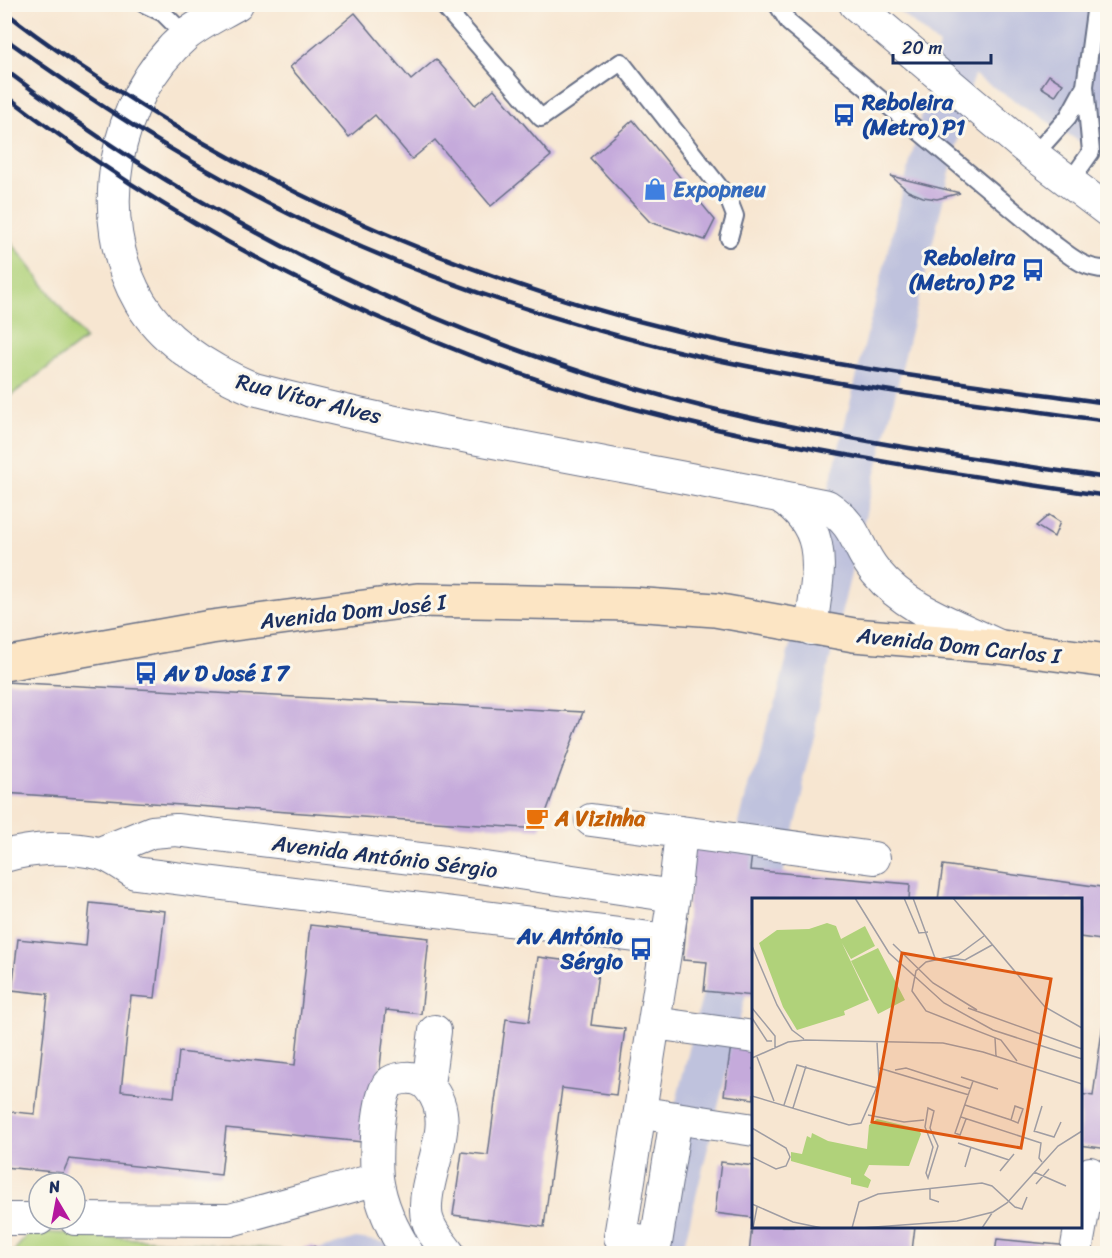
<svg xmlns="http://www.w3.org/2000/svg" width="1112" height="1258" viewBox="0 0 1112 1258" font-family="Sriracha,sans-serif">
<rect width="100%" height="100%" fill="#fbf7ec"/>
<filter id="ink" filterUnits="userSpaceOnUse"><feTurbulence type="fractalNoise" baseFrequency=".0167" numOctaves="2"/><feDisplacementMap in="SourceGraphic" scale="12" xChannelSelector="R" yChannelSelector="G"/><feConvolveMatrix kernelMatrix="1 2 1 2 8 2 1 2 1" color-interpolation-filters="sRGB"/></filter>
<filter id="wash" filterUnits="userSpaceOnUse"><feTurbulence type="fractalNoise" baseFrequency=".008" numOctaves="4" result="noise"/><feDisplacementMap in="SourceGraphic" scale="24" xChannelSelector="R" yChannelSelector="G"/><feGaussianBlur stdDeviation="1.35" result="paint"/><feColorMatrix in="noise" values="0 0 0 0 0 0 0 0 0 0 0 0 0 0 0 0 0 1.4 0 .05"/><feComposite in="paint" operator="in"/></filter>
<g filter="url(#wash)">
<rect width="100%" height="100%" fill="#f7e6d1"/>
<!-- industrial -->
<path fill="#bfc2dd" d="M892,5H1107V159L974,75L816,716V729L803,779L804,791L777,899L754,900L753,965L682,1253L638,1254L726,901L720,899L750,779L757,766L769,717L775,705L939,45Z
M356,1238L451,1253L295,1254L305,1247L321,1249Z"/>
<!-- green -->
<path fill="#b0d27a" stroke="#66806c" stroke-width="1.5" d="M5,234L85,339L5,400Z
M30,1231L329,1253L12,1254Z"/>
<g id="blocks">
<!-- building -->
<path fill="#c5aadb" d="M355,13L411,80L436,59L475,105L494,89L551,156L491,206L435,140L412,159L375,115L349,137L290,67Z
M1049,75L1063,84L1055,96L1041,87Z
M633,120L715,220L705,240L650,222L590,158Z
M891,176L960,193L937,199L923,197L908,191Z
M1049,515L1060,522L1054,537L1036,526Z
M4,682L583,712L540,829L4,793Z
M693,849L752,854L750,870L910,884L909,900H754V996L704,991L707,962L683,960Z
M943,865L1108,888V941L1080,937V900H938Z
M90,903L165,911L155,998L131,996L121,1091L174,1097L179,1052L295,1065L310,925L429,938L421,1014L386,1010L372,1143L226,1128L221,1175L69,1159L63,1173L4,1167V1111L35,1114L48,994L12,990L18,939L86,946Z
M538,957L599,965L591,1025L625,1029L616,1095L562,1088L544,1227L453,1215L462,1152L488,1155L506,1019L529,1022Z
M1106,1002H1108V1149L1080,1145V1094L1093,1096Z
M731,1045L754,1048V1099L724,1095Z
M721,1162L754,1166V1218L715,1213Z
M752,1226H915L912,1251L920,1254H749Z
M997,1239L1081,1247L1108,1254H995Z
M313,1246L328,1254H295L305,1247Z"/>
</g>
</g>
<g filter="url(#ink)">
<use href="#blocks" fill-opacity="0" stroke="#686f86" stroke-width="1.5"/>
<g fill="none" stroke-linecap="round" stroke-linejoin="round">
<!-- lane casing -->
<g stroke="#686f86" stroke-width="20">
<path id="lane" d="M144,4L163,13L186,36
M442,4L541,118L621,62L728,198L735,216L729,238
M777,4L789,23L1054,244C1071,257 1086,270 1108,269
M1085,86L1096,4
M1034,155L1068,117L1085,86L1091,152L1069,183"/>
</g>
<!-- street casing -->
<g stroke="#686f86" stroke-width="34">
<path id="street" d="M237,4C220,14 201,23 186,35C113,98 91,219 140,302C164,343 212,371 254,389C443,438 637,466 827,506C859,527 855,547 876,572C907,610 956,625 999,646
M855,4L1034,155L1108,211
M779,496C833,530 817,575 811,629
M591,820L874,858
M100,853L152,832L176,830L445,862L674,896
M4,856C33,848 69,846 98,853C110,855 124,866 135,873L667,940
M654,1023L754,1037
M428,1085L435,1031
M656,1115L754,1130
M676,1118L656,1243L620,1237L674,896L681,832
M4,1219H39
M75,1219L230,1220L377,1179
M1077,1246L1090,1173
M408,1254C393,1231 381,1205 377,1178C375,1156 377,1107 386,1088C389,1080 397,1079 405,1078C413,1077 423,1080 429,1087C460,1122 424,1170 426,1210C426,1227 439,1240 449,1254"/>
</g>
<!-- secondary casing -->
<g stroke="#686f86" stroke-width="36">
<path id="secondary" d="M4,664L211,627L417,600L632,604L715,610L854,635L1002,647L1108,661"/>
</g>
<!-- lane -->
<use href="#lane" stroke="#fff" stroke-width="16"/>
<!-- street -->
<use href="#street" stroke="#fff" stroke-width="32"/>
<!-- secondary -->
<use href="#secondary" stroke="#fce5c4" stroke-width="33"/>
<!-- rail -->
<path stroke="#1b2f5e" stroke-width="4.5" d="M4,11C48,46 95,76 142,106C308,210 488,285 678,331C819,366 964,383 1108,403
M4,38C105,111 211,179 325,231C436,282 554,321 673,350C816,384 963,401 1108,421
M4,69C205,222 433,335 677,400C818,437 964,457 1108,478
M4,94C201,246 436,362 678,420C819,454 963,475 1108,496"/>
</g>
</g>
<!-- icons -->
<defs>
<g id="bus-bare" transform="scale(1.8)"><path d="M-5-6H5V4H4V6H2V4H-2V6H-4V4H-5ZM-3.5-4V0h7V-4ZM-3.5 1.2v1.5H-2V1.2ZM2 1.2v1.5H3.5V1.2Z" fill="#1a4fb4" stroke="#fbf7ec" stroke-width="2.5" paint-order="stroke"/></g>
<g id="shop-bare" transform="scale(1.8)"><path d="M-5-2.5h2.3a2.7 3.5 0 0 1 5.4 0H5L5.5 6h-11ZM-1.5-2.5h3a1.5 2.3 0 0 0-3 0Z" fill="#3f7fe0" stroke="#fbf7ec" stroke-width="2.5" paint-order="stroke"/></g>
<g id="cafe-bare" transform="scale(1.8)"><path d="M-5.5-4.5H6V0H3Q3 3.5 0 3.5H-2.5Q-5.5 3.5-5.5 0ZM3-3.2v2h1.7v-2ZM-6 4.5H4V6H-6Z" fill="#e8710a" stroke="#fbf7ec" stroke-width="2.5" paint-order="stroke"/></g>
</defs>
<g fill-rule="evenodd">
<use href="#bus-bare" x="844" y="115"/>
<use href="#shop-bare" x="655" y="189"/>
<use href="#bus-bare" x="1033" y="270"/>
<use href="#bus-bare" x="146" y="673"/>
<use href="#cafe-bare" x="537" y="818"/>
<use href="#bus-bare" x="641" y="949"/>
</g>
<g text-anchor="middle" stroke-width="6" stroke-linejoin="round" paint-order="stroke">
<!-- transit labels -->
<g font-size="22" font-weight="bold" fill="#164399" stroke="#fbf7ec" text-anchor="start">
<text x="862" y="110">Reboleira<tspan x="862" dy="25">(Metro) P1</tspan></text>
<text x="1015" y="265" text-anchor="end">Reboleira<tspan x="1015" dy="25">(Metro) P2</tspan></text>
<text x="164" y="681">Av D José I 7</text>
<text x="623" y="944" text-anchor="end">Av António<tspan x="623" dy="25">Sérgio</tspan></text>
</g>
<!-- shop labels -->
<g font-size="22" font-weight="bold" fill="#366cbe" stroke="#fbf7ec" text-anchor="start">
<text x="673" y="197">Expopneu</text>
</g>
<!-- street labels -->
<g font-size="22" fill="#1b2f5e" stroke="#fbf7ec">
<text transform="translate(309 398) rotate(14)" y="8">Rua Vítor Alves</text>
<text transform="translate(353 611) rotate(-6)" y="8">Avenida Dom José I</text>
<text transform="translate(959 645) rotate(6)" y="8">Avenida Dom Carlos I</text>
<text transform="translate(385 856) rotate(7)" y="8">Avenida António Sérgio</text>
</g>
<!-- food labels -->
<g font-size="22" font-weight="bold" fill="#c56008" stroke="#fbf7ec" text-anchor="start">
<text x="555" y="826">A Vizinha</text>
</g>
</g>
<!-- overview -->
<g transform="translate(752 898)">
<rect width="330" height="330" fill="#f7e6d1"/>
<path d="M75,25L84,28L89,41L113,28L123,48L99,61L90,45L117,102L92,113L93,117L45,132L31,109L7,45L25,32L57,31ZM126,50L153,102L126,116L99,63ZM125,221L167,231L169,236L157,268L117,267L112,277L119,282L116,290L99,286V280L39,263V254L50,256L55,238L59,240L60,235L76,243L115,251L117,227Z" fill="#b0d27a"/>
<path fill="none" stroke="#9f9da3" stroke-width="1.5" d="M103,0L137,55L192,105L241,132L330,161M152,0L167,35L176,34M161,0L183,60M201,0L293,109L330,130M232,38L206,57L174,64L164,73L160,93L174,113L249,142L265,163M141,46L181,85L225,112M0,48L25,107L40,132L52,141M197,60L213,62L240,47M0,110L23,138V150M216,110L330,151M0,120L15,143H20M243,140L244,158M5,159L22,203M0,160L36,144L53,142L191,145L231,154L330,186M127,170L217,197M143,172L154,170L219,191M209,179L246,191M0,198L97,227L109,225L127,184L125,144M32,207L45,167L125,190M213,207L259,222M263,208L271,211L266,225L259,222ZM41,210L54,168M176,210L182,213L178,230L186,248L176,280L174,275L181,249L173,229ZM116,217L152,224L172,222M209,219L289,245L287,260L290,264M214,221L208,237L203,235L221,183M0,230L34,250L38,259L34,268L24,271L0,259M282,233L302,239L309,224M282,234L290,208M206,245L257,262M213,269L219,249M248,273L262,256M282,274L314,288M284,286L297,271M178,291V301L187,304M0,306L41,324L70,330M1,330L5,309M100,330L107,304L126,296L230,285L240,288L263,309L270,311L275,299M109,330L205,323L241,314L255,305L306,248L330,233M230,330L240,315"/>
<path fill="#de5710" fill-opacity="0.15" stroke="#de5710" stroke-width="3" d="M150,55L299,81L269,250L120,224Z"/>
<rect width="330" height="330" fill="none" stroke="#1b2f5e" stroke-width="3"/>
</g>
<!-- margin -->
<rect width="1112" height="1258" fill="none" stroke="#fbf7ec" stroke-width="24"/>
<!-- north arrow -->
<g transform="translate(57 1201) rotate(350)"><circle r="28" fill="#fbf7ec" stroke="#a1a7b3" stroke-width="1.5"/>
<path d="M0-4.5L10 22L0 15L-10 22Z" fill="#b5179e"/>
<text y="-9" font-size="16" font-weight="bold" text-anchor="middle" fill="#1b2f5e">N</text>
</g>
<!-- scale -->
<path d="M893 54v9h98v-9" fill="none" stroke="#1b2f5e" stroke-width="3"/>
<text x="902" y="54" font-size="18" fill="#1b2f5e" stroke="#fbf7ec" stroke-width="4.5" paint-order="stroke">20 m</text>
</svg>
